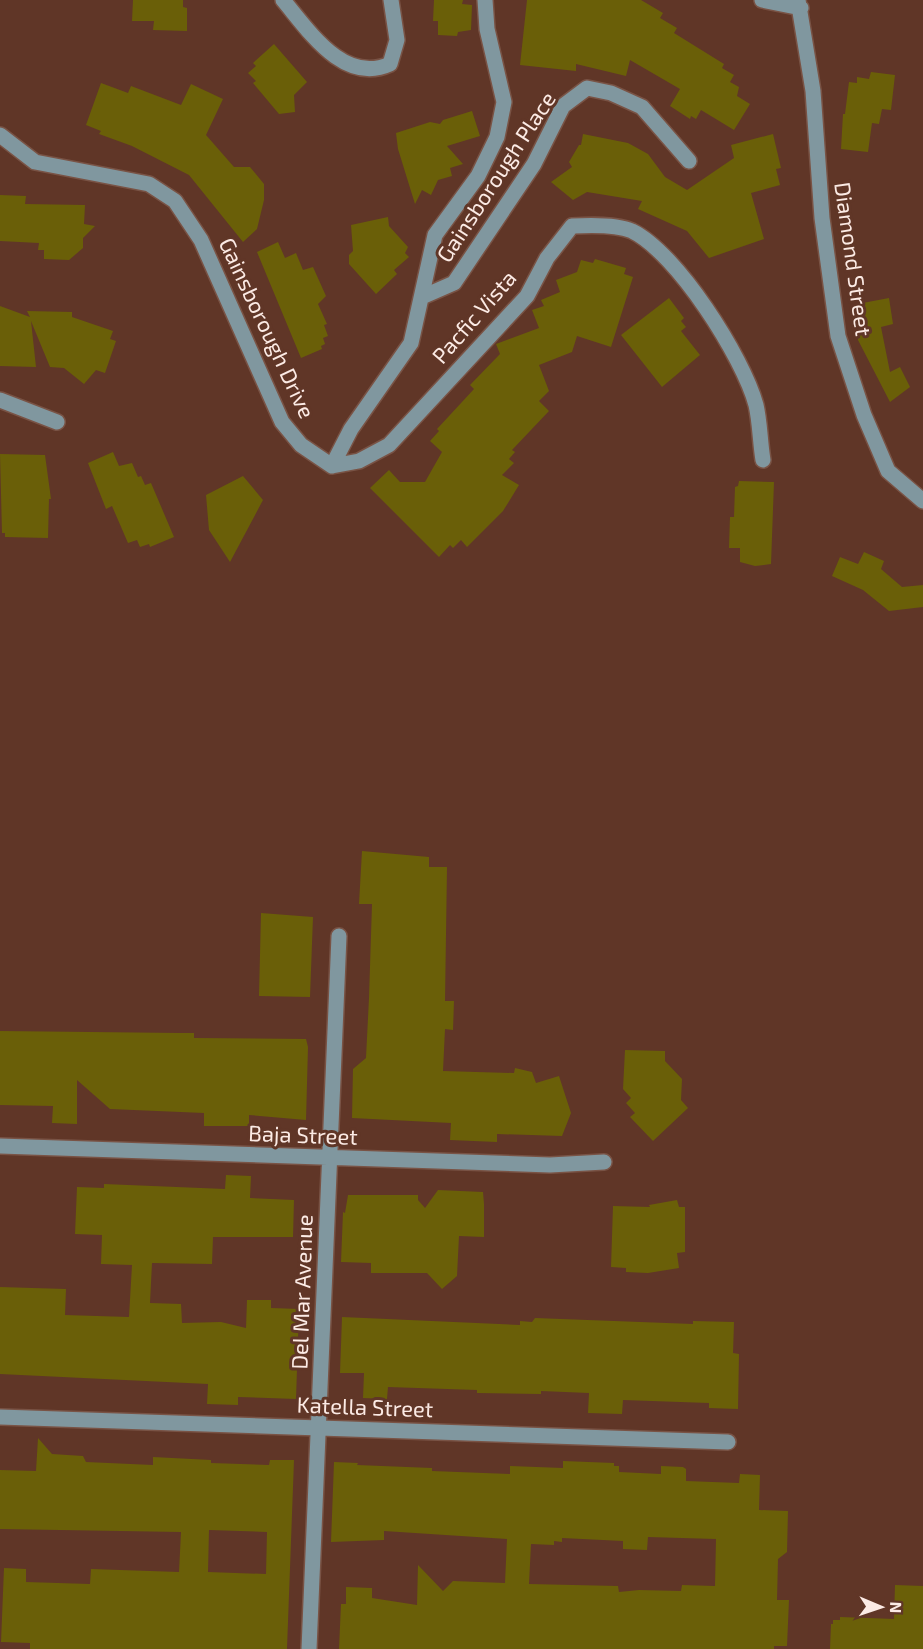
<svg xmlns="http://www.w3.org/2000/svg" width="923" height="1649" viewBox="0 0 923 1649" font-family="'Exo 2',sans-serif">
<rect width="100%" height="100%" fill="#603627"/>
<!-- building -->
<path fill="#6a5f08" fill-rule="evenodd" d="M133,0H183V7L187,8V31L153,30L154,21H132Z
M434,0H463L462,4L472,5L471,30L458,32L457,36L438,35V21H433Z
M527,0H641L663,13L660,18L677,28L674,33L724,64L722,68L734,75L730,82L739,87L737,96L750,104L734,130L701,110L696,119L691,116L690,119L670,106L680,89L630,60L626,76L576,64V71L520,65Z
M274,44L307,82L294,95L295,112L279,114L253,83L256,81L248,73L256,66L253,63Z
M871,72L895,75L891,110L882,109L879,124L872,123L868,152L841,149L843,114H845L849,82L857,83V77L869,79Z
M101,83L128,93L131,86L181,105L191,84L223,99L206,135L234,167H250L264,184V200L257,229L243,242L189,175L132,146L99,134L101,131L86,125Z
M472,111L480,136L447,146L463,164L450,168L452,176L438,180L431,195L422,190L415,204L398,149L396,133L430,122L440,124L443,120Z
M583,134L628,143L648,154L665,177L687,190L734,158L731,145L773,134L781,168L776,169L780,185L751,193L764,239L709,258L687,231L638,209L642,201L587,192L573,200L551,182L572,167L569,162L579,145H581Z
M0,195L26,196L25,204L85,205L84,224L95,226L83,238V248L69,260L44,259V250H38L39,243L0,241Z
M388,217L389,226L408,247L405,253L409,257L394,270L397,274L376,294L349,264V255L353,251L351,225Z
M278,242L285,258L296,253L303,270L313,267L326,296L318,304L327,324L324,325L328,336L323,338L325,344L321,346L322,349L301,358L257,252Z
M595,259L626,268L624,274L633,277L611,347L577,336L572,352L539,365L549,391L539,401L549,411L512,450L515,452L509,459L514,463L502,475L519,485L503,511L467,547L461,540L453,548L450,545L439,557L370,488L389,470L400,482H425L442,452L430,441L439,431L437,429L474,389L470,385L500,354L496,344L539,328L532,310L544,306L541,300L560,292L556,280L577,272L581,260L593,263Z
M669,298L684,318L681,321L686,327L681,331L700,355L662,387L621,335Z
M889,298L893,324L881,327L890,372L900,367L910,387L890,402L858,340L852,305Z
M0,306L30,317L27,311L72,312V317L113,331L110,339L116,341L105,373L96,370L84,384L64,368L50,367L31,321L36,367L0,366Z
M113,452L119,466L132,463L138,477L141,476L145,485L151,483L174,537L150,547L149,544L140,547L137,540L128,543L112,506L106,509L88,463Z
M0,454L45,455L51,499H49L48,538L5,537V533H2Z
M243,476L263,500L230,562L209,530L206,495Z
M739,481L774,482L771,564L755,566L740,562V548H729L730,517H734L735,487L738,486Z
M864,552L884,561L881,569L902,587L923,585V607L889,611L863,590L832,576L840,557L858,564Z
M362,851L429,857V867H447L445,1001H454L453,1030L445,1029L443,1071L514,1073L515,1068L532,1072L536,1083L559,1076L571,1113L562,1136L497,1134V1142L450,1140L451,1123L352,1118L353,1069L366,1058L369,998L372,904H359Z
M261,913L313,917L310,997L259,996Z
M0,1031L180,1033H194V1038L306,1039L308,1047L306,1120L249,1115V1126H204V1113L110,1109L77,1080V1124L52,1123L53,1106L0,1105Z
M625,1050L665,1051V1061L682,1079L681,1100L688,1108L653,1141L630,1117L635,1113L626,1103L631,1098L623,1089Z
M226,1175L251,1176L250,1198L294,1200L293,1237H213L212,1264L152,1263L150,1303L181,1304L182,1323L221,1322L246,1328L247,1300H271V1308L299,1309L296,1399L238,1397V1405L207,1404L208,1384L0,1374V1287L66,1289L65,1315L129,1317L132,1265L101,1264L102,1235L75,1234L77,1187L104,1188V1184L225,1189Z
M438,1190L483,1192L484,1204V1237L459,1236L457,1276L442,1289L427,1273H371V1263L341,1262L343,1212L345,1213L348,1195H418V1200L425,1208Z
M677,1200L679,1207H685V1252L677,1253L679,1268L648,1273L626,1272V1268L611,1267L613,1206L650,1207L649,1205Z
M342,1317L520,1325V1321L532,1322L535,1318L693,1324V1321L734,1322L733,1353L739,1354L738,1409L709,1408V1403L623,1400L622,1414L588,1413L589,1393L541,1391V1394L477,1393V1390L388,1387L387,1399L363,1398L364,1373H340Z
M38,1438L52,1454L83,1456L86,1462L153,1465V1457L211,1460V1463L269,1465L270,1460H294L287,1649H30V1643L1,1642L4,1568L26,1569V1582L90,1584L91,1569L179,1572L181,1532L0,1529V1470L36,1471ZM209,1530L267,1532L266,1574L208,1572Z
M563,1461L614,1463V1466H619V1472L661,1474V1466L683,1467L686,1469V1481L739,1483L740,1474L760,1475L759,1510L788,1511L787,1552L778,1559L777,1600H789L787,1646H774V1649H339L341,1604H346V1587L372,1588V1598L417,1605L418,1565L443,1591L453,1581L505,1583L507,1539L384,1531V1540L331,1542L334,1462L358,1463L357,1465L432,1468V1471L510,1474V1466L563,1468ZM648,1537L716,1539L715,1586L682,1585L681,1591L639,1590L619,1592L618,1586L529,1584L531,1544L554,1545V1541L562,1542V1538L623,1541V1549L647,1550Z
M895,1585L923,1586V1649H830L831,1624H833V1620H840V1617L894,1619Z"/>
<g fill="none" stroke-linecap="round" stroke-linejoin="round">
<!-- minor casing -->
<g stroke="#795345" stroke-width="18">
<path id="minor" d="M283,0C309,31 344,85 390,64L397,40L391,0
M762,0L801,8
M798,0L813,91L822,218L838,336L864,415L888,471L923,501
M0,135L35,162L149,184L175,201L201,240L282,422L301,445L332,466
M422,297L454,283L534,164L563,106L587,88L611,93L642,107L689,161
M0,400L57,422
M332,466L359,461L389,445L527,296L547,258L572,226C590,225 616,224 632,231C677,253 743,357 756,405C760,422 760,442 763,460
M332,466L351,429L411,343L435,235L478,176L497,137L504,102L487,29L485,0
M0,1146L550,1165L604,1162
M0,1417L728,1442
M309,1649L339,936"/>
</g>
<!-- minor -->
<use href="#minor" stroke="#80979f" stroke-width="15"/>
</g>
<g text-anchor="middle" stroke-width="6" stroke-linejoin="round" paint-order="stroke">
<!-- street labels -->
<g font-size="22" fill="#fcebe5" stroke="#603627">
<text transform="translate(496 177) rotate(-57)" y="8">Gainsborough Place</text>
<text transform="translate(853 259) rotate(82)" y="8">Diamond Street</text>
<text transform="translate(474 317) rotate(-49)" y="8">Pacfic Vista</text>
<text transform="translate(267 328) rotate(65)" y="8">Gainsborough Drive</text>
<text transform="translate(303 1135) rotate(2)" y="8">Baja Street</text>
<text transform="translate(302 1292) rotate(-88)" y="8">Del Mar Avenue</text>
<text transform="translate(365 1407) rotate(2)" y="8">Katella Street</text>
</g>
</g>
<!-- north arrow -->
<g transform="translate(881 1607) rotate(92)" stroke="#603627" stroke-width="4.5" paint-order="stroke">
<path d="M0-4.5L10 22L0 15L-10 22Z" fill="#fcebe5"/>
<text y="-9" font-size="16" font-weight="bold" text-anchor="middle" fill="#fcebe5">N</text>
</g>
</svg>
